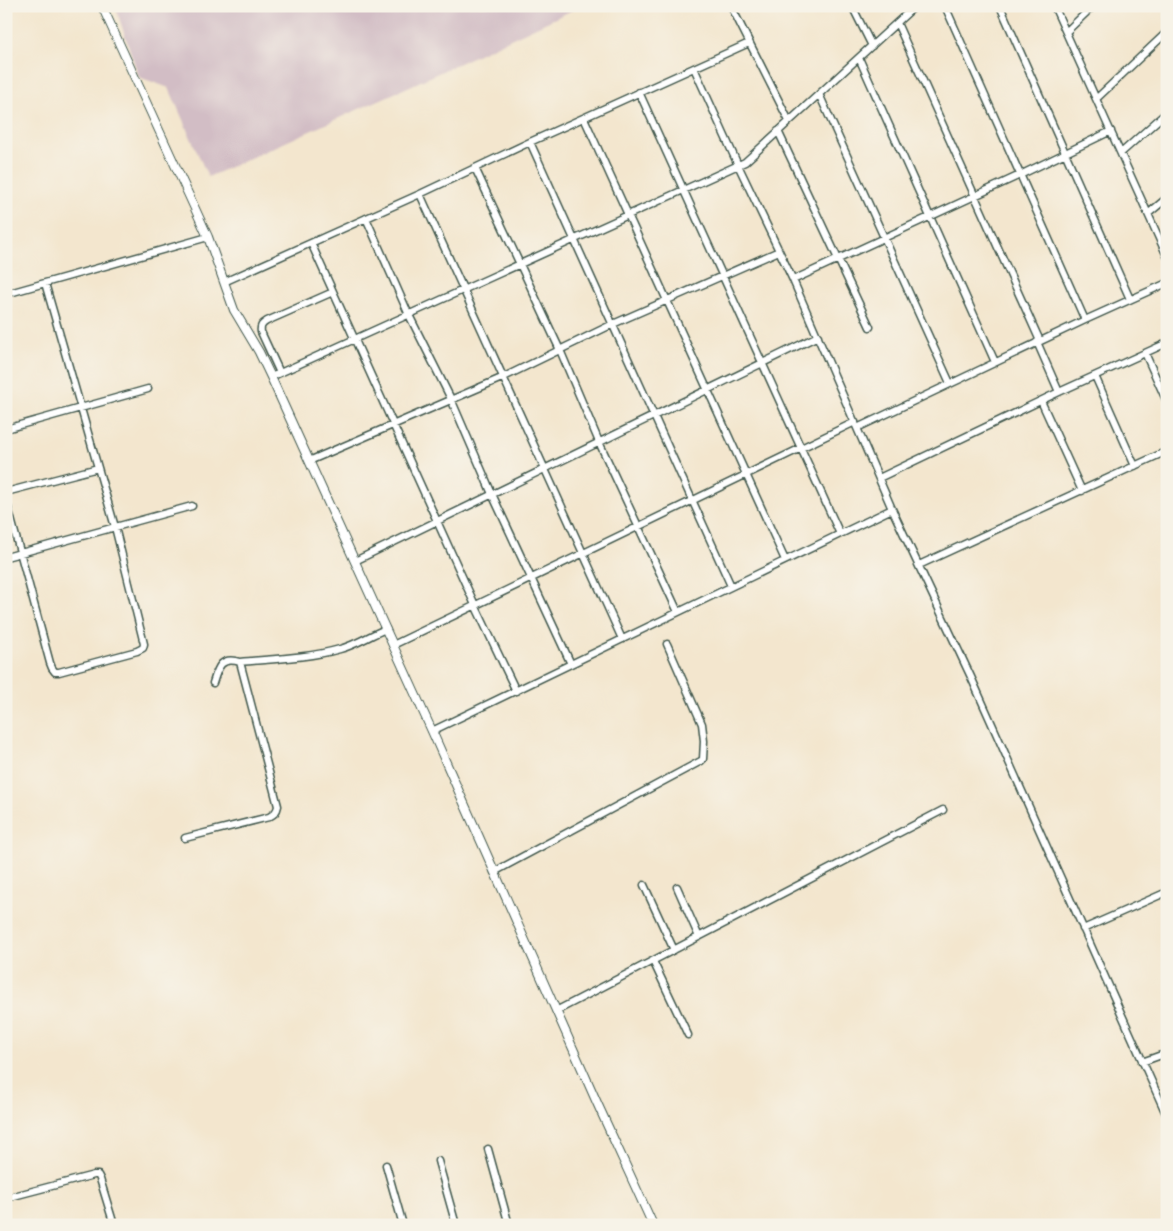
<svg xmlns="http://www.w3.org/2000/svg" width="1173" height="1231" viewBox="0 0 1173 1231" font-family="'Indie Flower',sans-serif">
<rect width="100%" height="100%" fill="#f7f3e8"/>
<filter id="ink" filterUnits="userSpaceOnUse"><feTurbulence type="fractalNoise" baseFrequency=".02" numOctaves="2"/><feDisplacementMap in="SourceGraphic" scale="10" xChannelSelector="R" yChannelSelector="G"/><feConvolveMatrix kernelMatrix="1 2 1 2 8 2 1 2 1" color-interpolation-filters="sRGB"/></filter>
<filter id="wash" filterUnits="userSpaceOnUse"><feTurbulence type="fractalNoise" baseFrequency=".0096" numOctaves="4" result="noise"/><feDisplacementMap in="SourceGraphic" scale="20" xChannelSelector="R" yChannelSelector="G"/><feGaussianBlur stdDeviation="1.12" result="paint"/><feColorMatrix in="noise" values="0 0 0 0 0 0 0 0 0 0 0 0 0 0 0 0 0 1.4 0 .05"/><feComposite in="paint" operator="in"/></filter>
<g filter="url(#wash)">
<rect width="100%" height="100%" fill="#f3e6ce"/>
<!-- industrial -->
<path fill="#d2bdc5" d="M115,6H581L408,87L208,177L169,88L139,77Z"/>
</g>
<g filter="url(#ink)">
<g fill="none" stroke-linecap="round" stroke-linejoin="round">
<!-- minor casing -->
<g stroke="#3f564b" stroke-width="9">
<path id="minor" d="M731,6L789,121
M852,6L872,46
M945,6L1085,320
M1000,6L1130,299
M1054,6L1167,256
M897,23L1040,341
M1066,32L1093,6
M859,58L995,362
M694,68L738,165L793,280L892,509L971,677L1167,1116
M639,92L840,534
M819,94L950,383
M1096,99L1167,32
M584,118L785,560
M778,131L870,327
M530,142L731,586
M1121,153L1167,112
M475,168L560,350L599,442L678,612
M420,194L622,639
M1149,213L1167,198
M366,218L409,315L451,399L492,494L571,664
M311,243L475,605L516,691
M793,280L1020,175L1111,131
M224,282L420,194L530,142L749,43
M6,294L208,237
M1037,342L1059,392
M1145,353L1167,402
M280,373L261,332C260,326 262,324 267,321L333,292
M1095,376L1135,466
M271,377L745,162L915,6
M1041,401L1082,491
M857,428L1085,320L1167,283
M6,429L148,389
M309,461L504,377L613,324L779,251
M879,478L1059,392L1167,343
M6,492L98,468
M6,500L50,663L52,668L55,672H59L137,651L143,648L144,644L115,527L45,283
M6,557L192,506
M355,561L818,336
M919,565L1167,451
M393,645L855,422
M213,683C218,667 221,656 240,662C273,659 308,658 340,649C356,645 370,635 386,629
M432,731L892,509
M185,838L269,817C274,814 277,812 278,806L240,662
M494,872L701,761L703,759L704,741L702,724L667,644
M644,885L674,950
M677,887L699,937
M1083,929L1167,892
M653,961L688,1035
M556,1011L943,810
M1142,1062L1167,1053
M488,1149L509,1225
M438,1161L456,1225
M386,1165L403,1225
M6,1198L94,1175H98L100,1179L114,1225"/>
</g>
<!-- tertiary casing -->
<g stroke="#3f564b" stroke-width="10">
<path id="tertiary" d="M102,6L208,237L234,310L259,352L271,377L432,731L598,1105L653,1225"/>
</g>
<!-- minor -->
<use href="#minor" stroke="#fff" stroke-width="6"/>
<!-- tertiary -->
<use href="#tertiary" stroke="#fff" stroke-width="8"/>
</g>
</g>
<!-- margin -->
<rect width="1173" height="1231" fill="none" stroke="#f7f3e8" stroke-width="25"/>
</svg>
